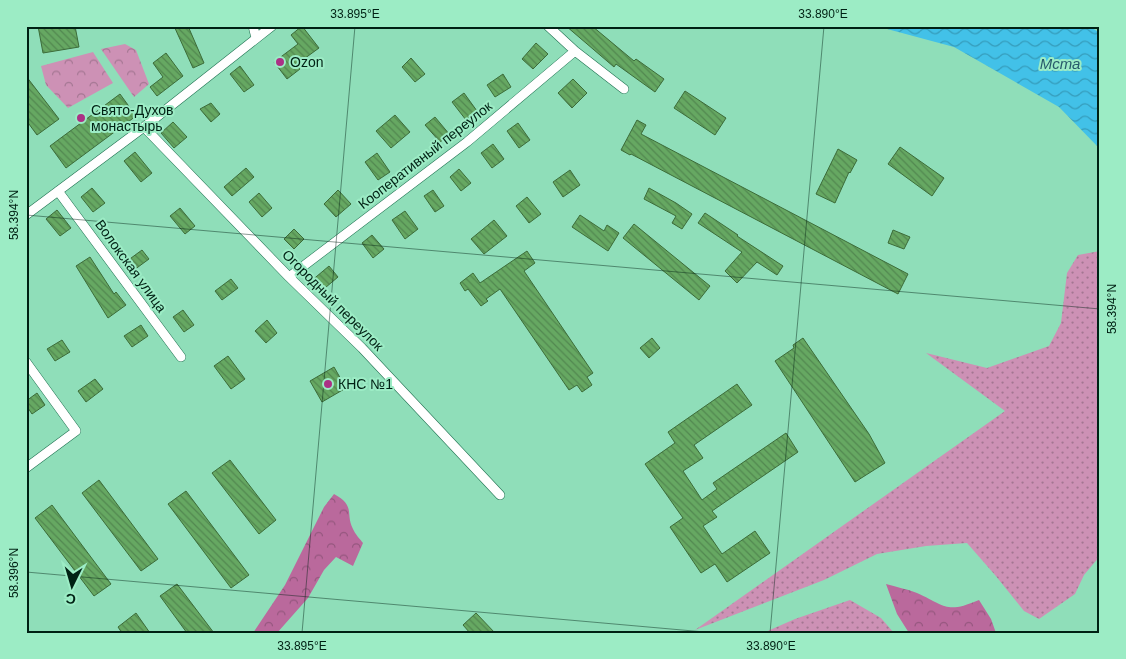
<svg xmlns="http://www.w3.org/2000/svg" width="1126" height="659" viewBox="0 0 1126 659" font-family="Helvetica,sans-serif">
<defs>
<pattern id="grass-dots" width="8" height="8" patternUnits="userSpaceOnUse" patternTransform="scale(1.25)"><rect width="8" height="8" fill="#cd91b5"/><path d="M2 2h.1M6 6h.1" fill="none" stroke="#a47692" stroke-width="1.8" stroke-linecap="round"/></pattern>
<pattern id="forest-crowns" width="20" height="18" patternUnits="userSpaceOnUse" patternTransform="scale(1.25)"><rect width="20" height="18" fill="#ba699c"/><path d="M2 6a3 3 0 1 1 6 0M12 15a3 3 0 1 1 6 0" fill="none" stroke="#95567e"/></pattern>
<pattern id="park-crowns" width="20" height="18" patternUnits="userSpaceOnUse" patternTransform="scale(1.25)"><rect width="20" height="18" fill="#cd91b5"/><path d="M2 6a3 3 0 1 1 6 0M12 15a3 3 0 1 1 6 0" fill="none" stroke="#a47692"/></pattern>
<pattern id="water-waves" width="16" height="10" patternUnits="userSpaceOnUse" patternTransform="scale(1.25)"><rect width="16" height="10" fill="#42c1e8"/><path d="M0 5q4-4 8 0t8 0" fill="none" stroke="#359cbb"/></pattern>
<pattern id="building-back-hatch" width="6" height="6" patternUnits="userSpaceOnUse" patternTransform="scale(1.25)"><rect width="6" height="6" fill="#66a862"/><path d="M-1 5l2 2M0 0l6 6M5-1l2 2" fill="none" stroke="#528850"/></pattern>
</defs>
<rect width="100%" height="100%" fill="#8fdeb9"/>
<!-- grass -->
<path fill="url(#grass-dots)" d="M1100,251V556L1084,575L1075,594L1039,619L1024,611L995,575L967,543L926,546L877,554L824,580L695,630L1005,411L926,353L987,368L1049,346L1061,323L1067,273L1078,255Z
M850,600L881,618L894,633H763L795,619Z"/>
<!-- forest -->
<path fill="url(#forest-crowns)" d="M334,494C356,506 345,513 353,529C355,534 360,539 363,543L353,566L336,557L324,570L308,598L277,633H253L285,585L324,507Z
M886,584C896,587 907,589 917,593C946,606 946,614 979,600L991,619L996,633H909L897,614Z"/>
<!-- park -->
<path fill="url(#park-crowns)" d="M125,44L136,50L149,84L134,97L101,49Z
M93,52L113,83L68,108L46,85L41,66Z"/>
<!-- water -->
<path fill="url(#water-waves)" d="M876,26H1089L1100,33V149L1059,107L954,47Z"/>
<!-- building -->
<path fill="url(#building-back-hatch)" stroke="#3c6c39" d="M38,26H75L79,47L43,53Z
M174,26H188L204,63L193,68Z
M302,26L319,48L297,64L300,69L287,79L274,62L298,44L291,35Z
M566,26H592L634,61L636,59L664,79L655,92L616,64L614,67Z
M536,43L548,54L533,69L522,59Z
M166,53L183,76L157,96L150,87L163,77L153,63Z
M411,58L425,74L415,82L402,67Z
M240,66L254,85L244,92L230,74Z
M503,74L511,87L495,97L487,85Z
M26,76L59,119L37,135L26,120Z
M573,79L587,93L572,108L558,93Z
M685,91L726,118L715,135L674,108Z
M464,93L477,111L466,120L452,102Z
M120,94L136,116L66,168L50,146Z
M211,103L220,114L211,122L200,109Z
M395,115L410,132L391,148L376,131Z
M435,117L450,135L440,142L425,125Z
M637,120L646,125L641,134L908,274L898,294L631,154L630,155L621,150Z
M173,122L187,137L174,148L161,133Z
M518,123L530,140L519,148L507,131Z
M493,144L504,159L492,168L481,153Z
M900,147L944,178L932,196L888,164Z
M838,149L857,160L850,173L849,172L835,203L816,194Z
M135,152L152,173L141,182L124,161Z
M377,153L390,172L378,180L365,162Z
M246,168L254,177L232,196L224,187Z
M459,169L471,183L461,191L450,177Z
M570,170L580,185L563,197L553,182Z
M92,188L105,203L93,212L81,197Z
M649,188L676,203L692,214L682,229L672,223L676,216L644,199Z
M338,190L351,204L336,217L324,204Z
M433,190L444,206L435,212L424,196Z
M259,193L272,208L262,217L249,202Z
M527,197L541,214L529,223L516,206Z
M180,208L195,226L185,234L170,216Z
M57,210L71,228L60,236L46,219Z
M405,211L418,229L405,239L392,220Z
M705,213L738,235L737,236L783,266L777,275L757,262L737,283L725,271L742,252L698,223Z
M580,215L604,231L607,225L619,233L608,251L572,227Z
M494,220L507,236L484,254L471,239Z
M634,224L710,286L699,300L623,238Z
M294,229L304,239L294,249L284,239Z
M893,230L910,237L904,249L888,243Z
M372,235L384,249L373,258L362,243Z
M142,250L149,259L134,270L127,261Z
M527,251L535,263L524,271L593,373L587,377L592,385L582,392L577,385L569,390L500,289L486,299L488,301L481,306L468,289L465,291L460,283L473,273L480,283Z
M90,257L114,294L116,292L126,305L108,318L76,266Z
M329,266L338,277L319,293L310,282Z
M231,279L238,288L222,300L215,291Z
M183,310L194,325L184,332L173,317Z
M267,320L277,333L266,343L255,331Z
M141,325L148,336L132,347L124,336Z
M652,338L660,348L649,358L640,348Z
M803,338L869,434L885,463L855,482L775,361L794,348L793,345Z
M62,340L70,352L55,361L47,349Z
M228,356L245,379L231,389L214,366Z
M334,367L346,388L322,402L310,381Z
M95,379L103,389L86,402L78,391Z
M737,384L752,405L694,445L703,458L683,471L702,500L717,489L713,483L786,433L798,452L712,511L717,517L703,526L722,554L755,531L770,553L727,582L715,564L701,573L670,527L683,518L645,464L675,443L668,432Z
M37,393L45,405L32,414L26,405V401Z
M230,460L276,520L259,534L212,473Z
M99,480L158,559L141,571L82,493Z
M186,491L249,575L231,588L168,504Z
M52,505L111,584L94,596L35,518Z
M177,584L214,633H187L160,596Z
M136,613L150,633H122L118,627Z
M476,613L495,633H470L463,625Z"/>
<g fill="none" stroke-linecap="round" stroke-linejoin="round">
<!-- minor casing -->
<g stroke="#207352" stroke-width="10">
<path id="minor" d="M253,26L256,38
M548,26L575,51L624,89
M144,127L289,277L362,348L500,495
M58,191L181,357
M26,215L144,127L272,26
M289,277L467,142L575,51
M26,362L76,431L26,468"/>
</g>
<!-- minor -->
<use href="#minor" stroke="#fff" stroke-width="9"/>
</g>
<!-- ticks -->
<path fill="none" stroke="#002114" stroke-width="1" stroke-opacity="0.45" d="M26,215L1100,309M26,572L716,633M302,633L355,26M770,633L824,26"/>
<!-- markers -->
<g fill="#ab3185" stroke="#9cecc5" stroke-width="2">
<circle cx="280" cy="62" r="5"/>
<circle cx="81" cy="118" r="5"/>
<circle cx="328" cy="384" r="5"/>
</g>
<g text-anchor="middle" stroke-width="4" stroke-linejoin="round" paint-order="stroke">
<!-- poi labels -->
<g font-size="14" fill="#002114" stroke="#9cecc5" text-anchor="start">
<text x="290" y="67">Ozon</text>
<text x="91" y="115">Свято-Духов<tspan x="91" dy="16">монастырь</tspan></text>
<text x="338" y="389">КНС №1</text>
</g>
<!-- street labels -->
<g font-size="14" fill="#002114" stroke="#9cecc5">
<text transform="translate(425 155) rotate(-38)" y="5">Кооперативный переулок</text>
<text transform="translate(131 266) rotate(54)" y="5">Волокская улица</text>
<text transform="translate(333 300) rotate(45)" y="5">Огородный переулок</text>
</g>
<!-- water labels -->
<g font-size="15" font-style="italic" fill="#275a6b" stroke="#9cecc5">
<text x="1060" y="69">Мста</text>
</g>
</g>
<!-- border -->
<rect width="1126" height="659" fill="none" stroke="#9cecc5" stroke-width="55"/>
<!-- north arrow -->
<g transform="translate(72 586) rotate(185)" stroke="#9cecc5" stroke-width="4" paint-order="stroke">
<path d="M0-4L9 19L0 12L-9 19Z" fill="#002114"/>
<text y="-8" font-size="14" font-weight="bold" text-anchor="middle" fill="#002114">С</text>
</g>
<rect x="28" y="28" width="1070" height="604" fill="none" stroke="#002114" stroke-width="2"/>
<g font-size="12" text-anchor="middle" fill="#002114">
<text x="355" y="18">33.895°E</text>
<text x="823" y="18">33.890°E</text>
<text transform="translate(14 215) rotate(-90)" y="4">58.394°N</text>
<text transform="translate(1112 309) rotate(-90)" y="4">58.394°N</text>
<text transform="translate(14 573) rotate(-90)" y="4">58.396°N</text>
<text x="302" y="650">33.895°E</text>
<text x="771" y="650">33.890°E</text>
</g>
</svg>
